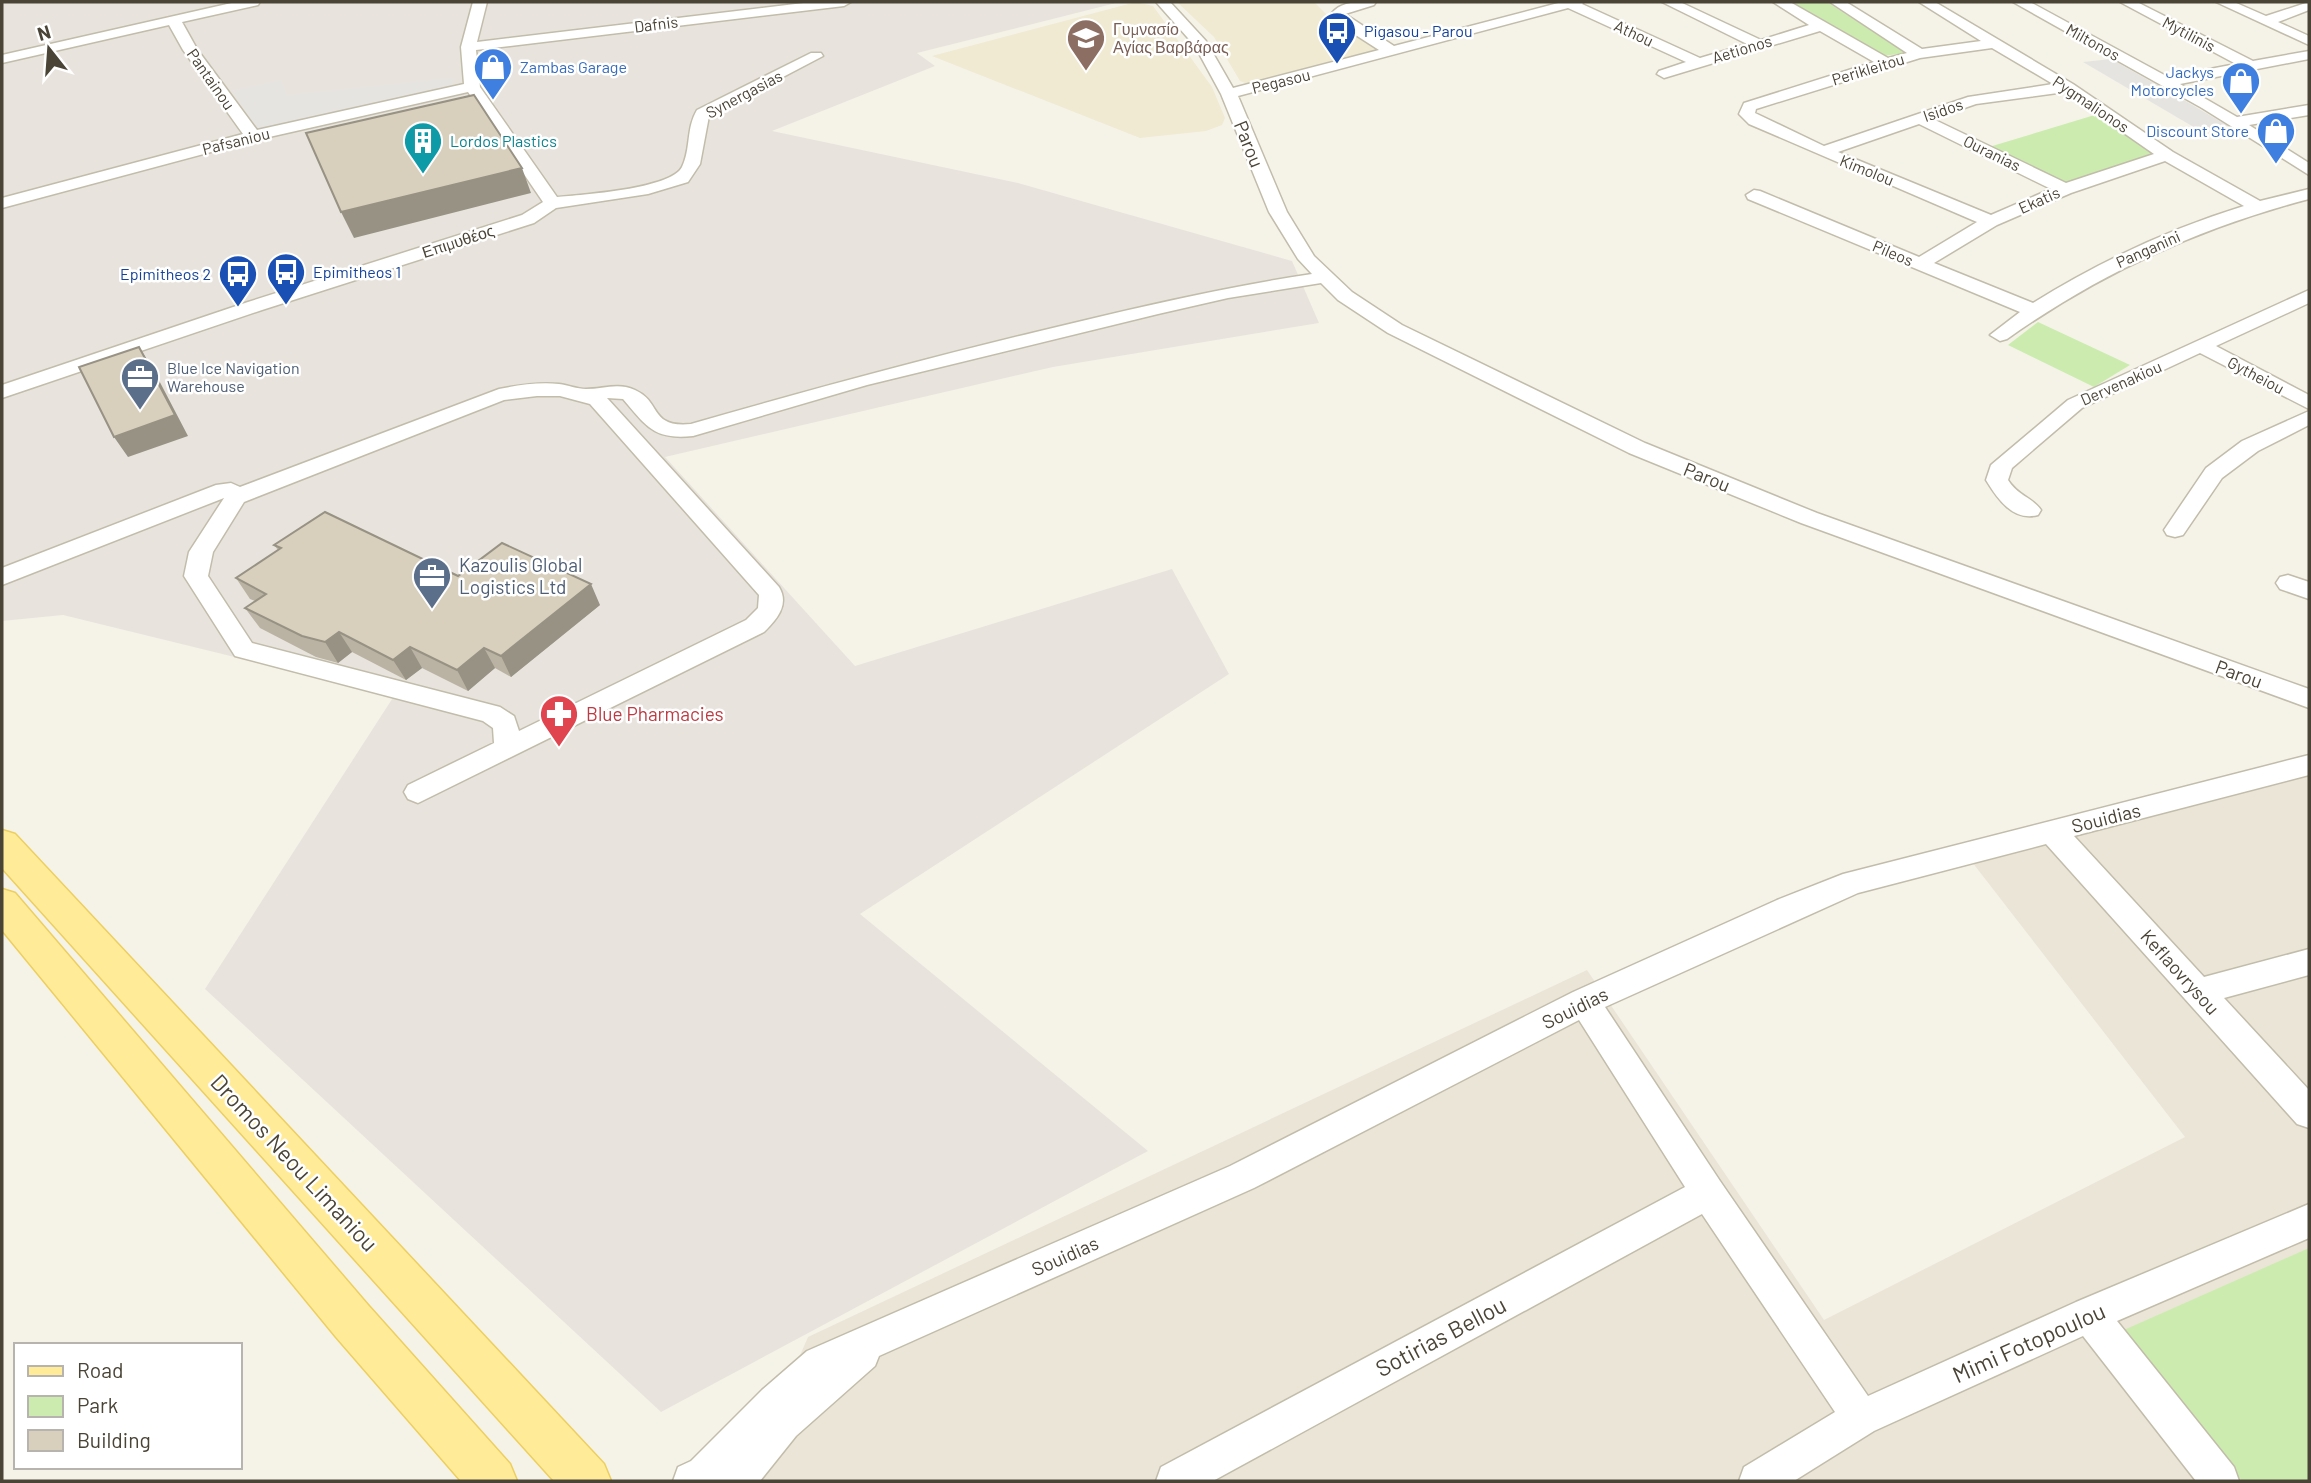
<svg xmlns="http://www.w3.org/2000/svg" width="2311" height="1483" viewBox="0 0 2311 1483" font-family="Barlow,sans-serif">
<rect width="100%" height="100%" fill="#f5f3e8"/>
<!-- residential -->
<path fill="#eae5d6" d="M2309,776V1481H745L808,1337L1587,970L1824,1320L2185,1137L1972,862Z"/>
<!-- industrial -->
<path fill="#e8e4dd" d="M2,2H1120L917,53L935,66L772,131L1018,183L1292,261L1319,323L1053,367L665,457L855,666L1172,569L1229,674L860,914L1148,1151L661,1412L205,989L394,696L63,615L2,621Z"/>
<!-- education -->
<path fill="#efead1" d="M1136,2L1153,6L1212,87L1225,118L1222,125L1206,131L1140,138L932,56Z
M1177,2H1314L1327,15L1384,53L1248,84L1240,81L1214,37Z"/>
<!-- green -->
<path fill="#cbecae" d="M1791,2H1827L1906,53L1883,56Z
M2098,114L2156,153L2063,183L1989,147Z
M2038,322L2130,365L2094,387L2008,345Z
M2309,1248V1481H2242L2124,1330Z"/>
<!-- parking -->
<path fill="#e6e4e0" d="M2111,59L2189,103L2228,126L2197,129L2083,62Z
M453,78L452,89L284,127L257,129L232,91L281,80L287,95Z"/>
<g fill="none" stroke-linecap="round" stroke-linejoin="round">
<!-- minor casing -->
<g stroke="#c2bcaa" stroke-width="3">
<path id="minor" d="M236,2H260L258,5L182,22L197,49L257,130L464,84L461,47L473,2H487L477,42L812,2H851L844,6L476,50L480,87L557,197C581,195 671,189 682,167C691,149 686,128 697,110L811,53H821L823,56L709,116L700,164L688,182L648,194L556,208L534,223L262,310L2,398V385L248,302L522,215L543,202L468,92L256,140L2,208V198L243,134L183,50L169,25L2,63V55Z
M1156,2H1170L1206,41L1233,88L1379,50L1337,23L1331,14C1342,0 1359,2 1376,2L1374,5L1345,14L1394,46L1562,2H1584L1582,4L1700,58L1747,44L1662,2H1680L1761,40L1809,25L1773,2H1790L1888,58L1907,53L1830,2H1846L1922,49L1981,41L1919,2H1935L2073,84L2173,152L2260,201L2309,189V199C2199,228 2100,273 2007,339L2000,341L1990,335L2020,312L1748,199L1746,195L1754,190L1760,191L1919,257L1977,222L1749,124L1739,114L1744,103L1874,62L1820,31L1664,78L1657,74L1659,71L1686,62L1568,8L1238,96L1287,212L1314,256L1352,292L1402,325L1645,443L1817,513L2309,689V708L1801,523L1629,453L1388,333L1338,300L1321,283L1228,298L1158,314L867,385L693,436C654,440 647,427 623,399L607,398L779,587C790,605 776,620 764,632L418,803L408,799L404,792L408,785L494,743L493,728L483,721L235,656L184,576L189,552L224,498L2,585V568L216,485L231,483L240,487L499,389C519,385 539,382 559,384C568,385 577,389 586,389C603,389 618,382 635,390C662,402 649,428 691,424C806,391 920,360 1036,332C1127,310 1218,288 1312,274L1298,259L1269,212L1221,94L1195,46ZM1992,48L2053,84L1968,97L1824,146L1755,113L1756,109L1920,58ZM2065,92L2154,154L2066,183L1933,119L1976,104ZM1919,124L2051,189L1991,215L1838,152ZM2165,161L2244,206C2169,229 2099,262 2033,303L1934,263L1997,225L2071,193ZM537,396H560L590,404L759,595L758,608L746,620L519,731L514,716L500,707L252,643L208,576L213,552L244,502L504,400Z
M2013,2H2030L2168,77L2236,64L2120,2H2137L2253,61L2309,51V59L2180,84L2237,117L2309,105V115L2249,125L2309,163V175L2202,108Z
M2216,2H2234L2266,16L2309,2V10L2278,22L2309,36V45Z
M2309,290V303L2216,346L2309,395V409L2200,353L2082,408L2012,468L2008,480C2018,496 2032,497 2041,510L2038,515C2013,522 1997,498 1986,480L1991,465L2068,400Z
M2309,411V425L2258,451L2222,478L2183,535L2175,537L2167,535L2164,530L2206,468L2242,441Z
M2288,575L2309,582V599L2280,589L2276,583L2280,577Z
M2309,755V775L2074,836L2204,977L2309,949V975L2224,998L2309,1090V1128L2297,1124L2046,844L1858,893L1605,1007L1720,1181L1868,1396L2076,1302L2309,1204V1238L2117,1321L2234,1467L2239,1481H2196L2083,1336L1874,1431L1794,1481H1739L1744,1467L1835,1412L1702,1214L1213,1481H1156L1161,1467L1685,1187L1579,1020L1254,1188L879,1356L875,1366L796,1436L760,1481H673L678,1467L691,1461L762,1390L807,1351L1230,1166L1573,992L1777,900L1843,874Z"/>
</g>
<!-- major casing -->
<g stroke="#edcf5f" stroke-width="3">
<path id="major" d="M2,830L15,834L604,1464L611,1481H554L2,868Z
M2,889L15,893L368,1305L510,1464L517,1481H461L336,1337L2,930Z"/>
</g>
<!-- minor -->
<use href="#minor" fill="#fff" fill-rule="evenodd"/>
<!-- major -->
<use href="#major" fill="#ffeb98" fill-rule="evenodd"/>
</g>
<!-- wall -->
<path fill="#bab3a3" d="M274,545L458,576L600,605L511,677L495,668L468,691L422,668L406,680L352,652L338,663L316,657L260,628L245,608L255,601L250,599L236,578L278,550Z"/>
<!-- shaded-wall -->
<path fill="#979284" d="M522,168L531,193L354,238L341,212Z
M139,347L152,367L188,436L128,457L114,437Z
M591,584L600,605L511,677L501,656Z
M339,632L352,652L338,663L325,642Z
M410,647L422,668L406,680L393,660Z
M484,648L495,668L468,691L457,670Z"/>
<!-- building -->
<path fill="#d8d0bd" stroke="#979284" stroke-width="2" d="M474,95L522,168L341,212L306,133Z
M139,347L175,415L114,437L79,367Z
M325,512L458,576L502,543L591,584L501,656L484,648L457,670L410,647L393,660L339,632L325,642L302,636L245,608L266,594L236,578L281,548L274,545Z"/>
<!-- icons -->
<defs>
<g id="bus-pin" transform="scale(2.0125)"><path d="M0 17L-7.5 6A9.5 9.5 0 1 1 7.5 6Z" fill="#1a4fb4" stroke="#fff"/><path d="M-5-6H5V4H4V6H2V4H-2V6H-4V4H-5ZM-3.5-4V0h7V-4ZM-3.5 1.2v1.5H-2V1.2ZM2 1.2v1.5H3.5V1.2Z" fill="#fff"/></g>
<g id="school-pin" transform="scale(2.0125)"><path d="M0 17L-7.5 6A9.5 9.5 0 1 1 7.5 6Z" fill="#8d6e63" stroke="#fff"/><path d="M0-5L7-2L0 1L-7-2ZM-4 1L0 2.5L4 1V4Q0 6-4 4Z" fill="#fff"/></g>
<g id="shop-pin" transform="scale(2.0125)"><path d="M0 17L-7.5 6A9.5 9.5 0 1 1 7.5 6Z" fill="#3f7fe0" stroke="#fff"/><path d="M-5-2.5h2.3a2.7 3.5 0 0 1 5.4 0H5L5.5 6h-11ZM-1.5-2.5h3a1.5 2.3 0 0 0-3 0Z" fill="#fff"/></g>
<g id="building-pin" transform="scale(2.0125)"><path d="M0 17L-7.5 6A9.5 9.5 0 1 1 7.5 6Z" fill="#0f9aa8" stroke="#fff"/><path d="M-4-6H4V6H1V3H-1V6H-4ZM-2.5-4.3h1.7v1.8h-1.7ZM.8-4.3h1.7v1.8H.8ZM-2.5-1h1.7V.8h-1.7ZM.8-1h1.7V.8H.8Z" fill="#fff"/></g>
<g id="office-pin" transform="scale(2.0125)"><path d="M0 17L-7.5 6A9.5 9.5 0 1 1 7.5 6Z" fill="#5c6f8a" stroke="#fff"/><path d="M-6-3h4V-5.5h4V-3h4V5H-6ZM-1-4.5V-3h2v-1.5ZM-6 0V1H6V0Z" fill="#fff"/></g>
<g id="pharmacy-pin" transform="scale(2.0125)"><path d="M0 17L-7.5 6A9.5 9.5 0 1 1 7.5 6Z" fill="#e0444e" stroke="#fff"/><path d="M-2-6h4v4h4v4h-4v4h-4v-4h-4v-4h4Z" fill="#fff"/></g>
</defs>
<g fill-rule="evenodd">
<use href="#bus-pin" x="1337" y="31"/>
<use href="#school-pin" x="1086" y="38"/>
<use href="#shop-pin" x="493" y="67"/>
<use href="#shop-pin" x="2241" y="81"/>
<use href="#shop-pin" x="2276" y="131"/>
<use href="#building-pin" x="423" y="141"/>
<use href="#bus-pin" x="286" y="272"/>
<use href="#bus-pin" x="238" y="274"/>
<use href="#office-pin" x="140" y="377"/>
<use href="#office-pin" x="432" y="576"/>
<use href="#pharmacy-pin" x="559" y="714"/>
</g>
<g text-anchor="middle" stroke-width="5" stroke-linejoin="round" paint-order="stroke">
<!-- far-street labels -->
<g font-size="16" fill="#4a4436" stroke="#fff">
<text transform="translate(656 24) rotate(-7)" y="6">Dafnis</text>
<text transform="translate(1634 33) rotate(25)" y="6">Athou</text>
<text transform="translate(2189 34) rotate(28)" y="6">Mytilinis</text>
<text transform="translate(2093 42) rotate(29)" y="6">Miltonos</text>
<text transform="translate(1742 49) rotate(-17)" y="6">Aetionos</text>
<text transform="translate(1868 69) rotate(-17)" y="6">Perikleitou</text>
<text transform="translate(211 79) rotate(55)" y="6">Pantainou</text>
<text transform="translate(1281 81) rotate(-14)" y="6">Pegasou</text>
<text transform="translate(744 94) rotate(-28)" y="6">Synergasias</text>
<text transform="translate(2091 104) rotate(34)" y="6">Pygmalionos</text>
<text transform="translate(1943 110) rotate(-19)" y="6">Isidos</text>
<text transform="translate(236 141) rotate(-14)" y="6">Pafsaniou</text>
<text transform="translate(1992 153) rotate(26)" y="6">Ouranias</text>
<text transform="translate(1867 170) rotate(22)" y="6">Kimolou</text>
<text transform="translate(2039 200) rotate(-24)" y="6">Ekatis</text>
<text transform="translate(458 241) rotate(-18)" y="6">Επιμυθέος</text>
<text transform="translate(2148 249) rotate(-24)" y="6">Panganini</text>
<text transform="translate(1893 253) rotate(23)" y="6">Pileos</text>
<text transform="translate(2256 375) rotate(28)" y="6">Gytheiou</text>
<text transform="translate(2121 383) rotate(-24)" y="6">Dervenakiou</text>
</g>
<!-- far-education labels -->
<g font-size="16" fill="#785e54" stroke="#fff" text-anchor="start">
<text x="1113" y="35">Γυμνασίο<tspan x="1113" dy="18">Αγίας Βαρβάρας</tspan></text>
</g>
<!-- far-transit labels -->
<g font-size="16" fill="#164399" stroke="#fff" text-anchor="start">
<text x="1364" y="37">Pigasou - Parou</text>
<text x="313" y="278">Epimitheos 1</text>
<text x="211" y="280" text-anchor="end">Epimitheos 2</text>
</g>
<!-- far-shop labels -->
<g font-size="16" fill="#366cbe" stroke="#fff" text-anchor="end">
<text x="520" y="73" text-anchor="start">Zambas Garage</text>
<text x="2214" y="78">Jackys<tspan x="2214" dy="18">Motorcycles</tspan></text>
<text x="2249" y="137">Discount Store</text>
</g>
<!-- far-culture labels -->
<g font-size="16" fill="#0d838f" stroke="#fff" text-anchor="start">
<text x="450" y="147">Lordos Plastics</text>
</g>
<!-- far-service labels -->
<g font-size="16" fill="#4e5e75" stroke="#fff" text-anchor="start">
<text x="167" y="374">Blue Ice Navigation<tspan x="167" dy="18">Warehouse</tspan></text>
</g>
<!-- street labels -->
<g font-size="19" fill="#4a4436" stroke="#fff">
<text transform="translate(1249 144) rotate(68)" y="7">Parou</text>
<text transform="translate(1707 477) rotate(22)" y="7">Parou</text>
<text transform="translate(2239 674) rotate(20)" y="7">Parou</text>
<text transform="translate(2106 818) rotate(-14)" y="7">Souidias</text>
<text transform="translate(2180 972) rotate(48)" y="7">Keflaovrysou</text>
<text transform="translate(1575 1008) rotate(-26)" y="7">Souidias</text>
<text transform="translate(1065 1256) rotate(-24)" y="7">Souidias</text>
</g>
<!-- service labels -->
<g font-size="19" fill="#4e5e75" stroke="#fff" text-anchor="start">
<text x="459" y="572">Kazoulis Global<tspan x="459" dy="22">Logistics Ltd</tspan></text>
</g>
<!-- health labels -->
<g font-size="19" fill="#be3a42" stroke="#fff" text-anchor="start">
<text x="586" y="721">Blue Pharmacies</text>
</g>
<!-- near-street labels -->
<g font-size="23" fill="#4a4436" stroke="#fff">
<text transform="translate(294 1163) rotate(47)" y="8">Dromos Neou Limaniou</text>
<text transform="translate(1441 1337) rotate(-28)" y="8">Sotirias Bellou</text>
<text transform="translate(2029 1343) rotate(-24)" y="8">Mimi Fotopoulou</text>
</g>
</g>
<!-- border -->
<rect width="2311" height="1483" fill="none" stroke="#4a4436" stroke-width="7"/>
<!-- legend -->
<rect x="14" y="1343" width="228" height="126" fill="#ffffff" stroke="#b7b4af" stroke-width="2"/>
<rect x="28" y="1366" width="35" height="10" fill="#ffeb98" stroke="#b7b4af" stroke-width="2"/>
<text x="77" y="1378" font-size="21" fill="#4a4436">Road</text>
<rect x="28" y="1396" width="35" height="21" fill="#cbecae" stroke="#b7b4af" stroke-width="2"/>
<text x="77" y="1413" font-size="21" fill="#4a4436">Park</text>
<rect x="28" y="1430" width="35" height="21" fill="#d8d0bd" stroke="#b7b4af" stroke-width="2"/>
<text x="77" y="1448" font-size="21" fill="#4a4436">Building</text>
<!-- north arrow -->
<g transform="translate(49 49) rotate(343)" stroke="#ffffff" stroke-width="5" paint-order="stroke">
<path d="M0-5L12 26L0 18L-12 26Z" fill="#4a4436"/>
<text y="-10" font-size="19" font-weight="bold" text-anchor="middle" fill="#4a4436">N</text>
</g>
</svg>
